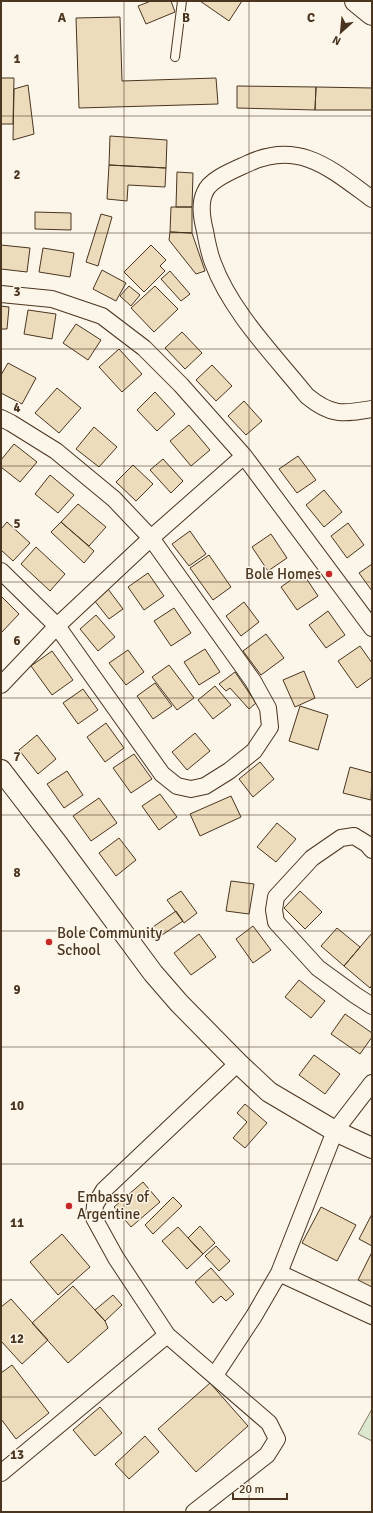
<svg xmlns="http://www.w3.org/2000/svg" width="373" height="1513" viewBox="0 0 373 1513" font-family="Signika,sans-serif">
<rect width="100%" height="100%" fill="#fbf6e9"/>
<!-- garden -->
<path fill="#dce7d0" stroke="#887966" d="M372,1409V1441L358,1434Z"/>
<!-- building -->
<path fill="#ecdcbc" stroke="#4a3520" d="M151,1H171L175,12L146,24L138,6Z
M200,1H242L229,21Z
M120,17L122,81L216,78L218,104L79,108L76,18Z
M1,78H14L13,124H1Z
M28,85L34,134L13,140L14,89Z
M237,86L316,87L315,110L237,108Z
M316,87L372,88V110H315Z
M110,136L167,140L166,168L109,165Z
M109,165L166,168L165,187L128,185L127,201L107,199Z
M177,172L193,173L192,207H176Z
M171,207H192V233L170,232Z
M35,212L71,213V230L35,229Z
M101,214L112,217L98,266L86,262Z
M170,232L192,233L205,271L196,274L169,240Z
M1,245L30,248L27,272L1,269Z
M151,245L166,260L160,266L165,271L144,292L124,272Z
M43,248L74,253L70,277L39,272Z
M102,270L126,283L116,301L93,289Z
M170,271L190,294L181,301L161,279Z
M129,286L140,295L131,306L120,296Z
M155,286L178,309L154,332L131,308Z
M1,306L9,307L7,329H1Z
M28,310L56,314L52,339L24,334Z
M76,324L101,340L88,360L63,343Z
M182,332L202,353L185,369L165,348Z
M119,349L142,374L122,392L99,367Z
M8,363L36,378L22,404L1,393V375Z
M212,365L232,386L216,401L196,380Z
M57,388L81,408L59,433L35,413Z
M155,392L175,414L157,431L137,410Z
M244,401L262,421L246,435L228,416Z
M189,425L210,450L191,466L170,441Z
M94,427L117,447L99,467L76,449Z
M14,444L37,462L20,482L1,467V460Z
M298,456L316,480L297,493L279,469Z
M163,459L183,481L171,493L150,470Z
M133,465L153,484L136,501L116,482Z
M50,475L74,495L58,513L35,494Z
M324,490L342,512L324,527L306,505Z
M78,504L106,527L89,546L61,522Z
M62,521L61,522L94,551L84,563L51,532Z
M7,522L30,543L13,561L1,550V529Z
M348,523L364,545L347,558L331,536Z
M190,531L206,554L189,566L172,544Z
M271,534L287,558L268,571L252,547Z
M36,547L65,574L50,591L21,564Z
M209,555L231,587L213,600L190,568Z
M372,564V591L359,573Z
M302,572L318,596L297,610L281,587Z
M148,573L164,596L144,610L128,587Z
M108,589L123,609L109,619L94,600Z
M1,596L19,614L1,633Z
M244,602L259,622L241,636L226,616Z
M174,608L191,633L171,646L154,621Z
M328,611L345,635L326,648L309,625Z
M96,615L115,637L98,651L80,629Z
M266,634L284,658L261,675L243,651Z
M360,646L372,663V677L357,688L338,661Z
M205,649L220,672L199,685L184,662Z
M128,650L144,672L126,685L109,663Z
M52,651L73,680L52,695L31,666Z
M169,665L194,698L177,710L152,677Z
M304,671L315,698L295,707L283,680Z
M235,672L256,703L249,709L230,688L226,691L219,684Z
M155,683L172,706L153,719L137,696Z
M215,686L231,705L213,719L198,700Z
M83,689L98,710L78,724L63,703Z
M300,706L328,715L318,750L289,741Z
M106,723L124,748L105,762L87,737Z
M195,733L210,751L187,770L172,752Z
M37,735L56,759L38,774L19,750Z
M134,754L152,779L131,793L113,768Z
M260,762L274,779L253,797L239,779Z
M350,767L372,773L371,800L343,793Z
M67,771L83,795L64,808L47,784Z
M160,794L177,817L159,830L142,806Z
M231,796L241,817L200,836L190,814Z
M99,798L117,823L91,841L73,816Z
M277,823L296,839L276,862L257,847Z
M119,838L136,860L116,876L99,853Z
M231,881L254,884L249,914L226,911Z
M181,891L197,913L184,923L167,900Z
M300,891L322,912L305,929L284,908Z
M176,911L183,921L156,939L150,929Z
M253,926L271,950L253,963L236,939Z
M337,928L360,947L344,966L321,946Z
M372,933V985L370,988L344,966Z
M199,934L216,957L191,975L174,953Z
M299,980L325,1001L311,1018L285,997Z
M345,1014L372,1033V1037L360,1054L331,1034Z
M314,1055L340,1074L325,1094L299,1075Z
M245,1104L267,1123L245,1148L233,1138L247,1122L237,1113Z
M143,1182L160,1202L131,1227L114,1207Z
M173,1197L182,1206L153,1234L145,1225Z
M321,1207L356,1225L337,1261L302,1243Z
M372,1214V1246L359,1239Z
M200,1226L215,1243L203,1254L188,1238Z
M178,1227L203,1254L187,1269L162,1241Z
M62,1234L90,1267L58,1295L30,1262Z
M216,1246L230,1261L219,1271L205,1256Z
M372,1252V1287L358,1280Z
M211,1268L234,1294L226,1301L221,1296L213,1303L195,1282Z
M73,1286L105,1321L108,1328L68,1363L32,1323Z
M113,1295L122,1305L105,1321L95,1310Z
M11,1299L48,1340L22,1364L1,1341V1307Z
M12,1365L49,1413L16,1439L1,1419V1373Z
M210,1383L248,1426L196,1472L158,1429Z
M100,1407L122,1433L95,1456L73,1430Z
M145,1436L159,1452L129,1479L115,1464Z"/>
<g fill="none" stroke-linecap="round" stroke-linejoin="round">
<!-- service casing -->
<g stroke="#4a3520" stroke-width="10">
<path id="service" d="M175,57L182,1"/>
</g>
<!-- minor casing -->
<g stroke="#4a3520" stroke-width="18">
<path id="minor" d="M372,199C331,169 299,139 247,164C234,170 210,179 205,192C199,204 202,219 205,231C207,242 209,253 213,263C231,312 275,356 307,396C331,416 343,414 372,409
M1,294L52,299L102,316L144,348L181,385L244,456L372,628
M1,418L11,423L56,451L114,499L151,538L253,681L268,708L270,727L254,751L229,771L205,786L191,789L177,786L162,774L57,626L1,571
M1,685L57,626L151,538L244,456
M372,850L367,844L354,836L341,838L312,858L276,897L274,910L276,922L318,968L355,995L372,1006
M279,1273L372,1316
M215,1375L254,1316L279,1273L335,1131L372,1083
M1,1473L167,1335
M194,1512L267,1455L277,1439L269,1423L167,1335L116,1258L94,1218L95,1205L104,1190L238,1063"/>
</g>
<!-- tertiary casing -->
<g stroke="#4a3520" stroke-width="22">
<path id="tertiary" d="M1,770L57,843L153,973L179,1003L238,1063L269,1092L335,1131L372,1148"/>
</g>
<!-- secondary casing -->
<g stroke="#4a3520" stroke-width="24">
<path id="secondary" d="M356,1L372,14"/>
</g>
<!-- service -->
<use href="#service" stroke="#fbf6e9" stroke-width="8"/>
<!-- minor -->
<use href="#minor" stroke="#fbf6e9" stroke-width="16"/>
<!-- tertiary -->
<use href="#tertiary" stroke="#fbf6e9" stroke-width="20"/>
<!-- secondary -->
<use href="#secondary" stroke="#fbf6e9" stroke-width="22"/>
</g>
<!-- grid -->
<path fill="none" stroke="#4a3520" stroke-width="1" stroke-opacity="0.55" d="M124,1V1512M249,1V1512M1,116H372M1,233H372M1,349H372M1,466H372M1,582H372M1,698H372M1,815H372M1,931H372M1,1047H372M1,1164H372M1,1280H372M1,1397H372"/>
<!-- markers -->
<g fill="#c62828" stroke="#fbf6e9" stroke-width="1.5">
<circle cx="329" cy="574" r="4"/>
<circle cx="49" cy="942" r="4"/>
<circle cx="69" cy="1206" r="4"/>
</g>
<g text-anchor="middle" stroke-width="3" stroke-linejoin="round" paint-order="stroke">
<!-- poi labels -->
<g font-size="15" fill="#4a3520" stroke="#fbf6e9" text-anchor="start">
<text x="321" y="579" text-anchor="end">Bole Homes</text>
<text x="57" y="938">Bole Community<tspan x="57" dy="17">School</tspan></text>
<text x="77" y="1202">Embassy of<tspan x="77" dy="17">Argentine</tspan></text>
</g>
</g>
<g font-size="13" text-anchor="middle" font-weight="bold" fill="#4a3520" stroke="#fbf6e9" stroke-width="3" stroke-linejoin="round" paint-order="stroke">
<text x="62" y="22">A</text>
<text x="186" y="22">B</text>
<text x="311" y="22">C</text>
<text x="17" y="63">1</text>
<text x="17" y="179">2</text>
<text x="17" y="296">3</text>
<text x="17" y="412">4</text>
<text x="17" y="528">5</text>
<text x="17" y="645">6</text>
<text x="17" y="761">7</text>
<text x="17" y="877">8</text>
<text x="17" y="994">9</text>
<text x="17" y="1110">10</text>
<text x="17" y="1227">11</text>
<text x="17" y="1343">12</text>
<text x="17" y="1459">13</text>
</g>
<!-- border -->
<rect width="373" height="1513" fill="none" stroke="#4a3520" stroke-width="4"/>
<!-- north arrow -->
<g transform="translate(341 32) rotate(207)" stroke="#fbf6e9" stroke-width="3" paint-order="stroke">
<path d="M0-3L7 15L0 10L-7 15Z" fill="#4a3520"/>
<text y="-6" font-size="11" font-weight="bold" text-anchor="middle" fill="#4a3520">N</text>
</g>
<!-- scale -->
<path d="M233 1493v6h54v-6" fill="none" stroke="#4a3520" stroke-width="2"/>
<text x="239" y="1493" font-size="12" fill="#4a3520" stroke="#fbf6e9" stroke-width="3" paint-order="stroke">20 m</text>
</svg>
